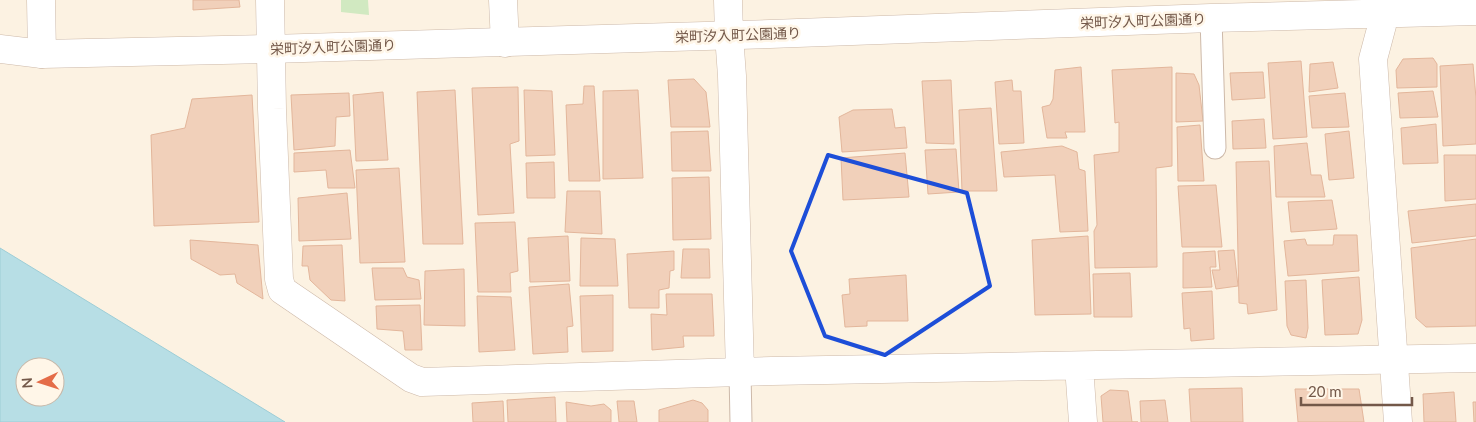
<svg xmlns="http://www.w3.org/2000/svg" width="1476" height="422" viewBox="0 0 1476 422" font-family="Lato,'Noto Sans JP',sans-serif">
<rect width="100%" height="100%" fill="#fcf2e2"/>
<!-- green -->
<path fill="#d1e9c1" d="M341,0H368L369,15L341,12Z"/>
<!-- water -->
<path fill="#b7dee5" stroke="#9dcdd6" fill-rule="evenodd" d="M0,248L285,422H0ZM25,367H55V397H25Z"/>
<!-- building -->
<path fill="#f1d0ba" stroke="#e3b69b" d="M193,0H239L240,7L193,10Z
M1433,58L1437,64V87L1397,88L1396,70L1403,59Z
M1301,61L1307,137L1273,139L1268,63Z
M1333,62L1338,88L1309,92L1310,64Z
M1473,64L1476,98V144L1443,146L1440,66Z
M1081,67L1085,132H1065L1067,138H1047L1042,107L1050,105L1053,99L1055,70Z
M1172,67V166L1156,168L1157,267L1095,268L1094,231L1097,225L1094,155L1119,152V122L1115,123L1112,70Z
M1263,72L1265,98L1232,100L1230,73Z
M1176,73L1194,74L1199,85L1203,121L1176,122Z
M694,79L706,92L710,127H671L668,80Z
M951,80L954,144L926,143L922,81Z
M1012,80L1013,91H1021L1024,143L999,144L995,82Z
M584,86H594L600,181H569L566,105L583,104Z
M518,87L519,141L510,144L514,213L478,215L472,88Z
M455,90L463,244H423L417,92Z
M524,90L552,91L555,155L526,156Z
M638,90L643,178L603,179V91Z
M1433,91L1438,117L1400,118L1398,93Z
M383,92L388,160L356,161L353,95Z
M349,93L350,116L336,117L335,146L294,150L291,95Z
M1345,93L1349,127L1312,128L1309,96Z
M252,95L259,222L154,226L151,135L185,128L192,99Z
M991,108L997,191H962L959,110Z
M892,109L895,128L905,127L907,148L842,152L839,117L853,110Z
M1264,119L1266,148L1233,149L1232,121Z
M1436,124L1438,163L1403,164L1401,128Z
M1200,125L1204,181H1178L1177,127Z
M708,131L711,171H672L671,132Z
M1349,131L1354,178L1329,180L1325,134Z
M1307,143L1311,175H1321L1325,197H1276L1274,146Z
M1062,146L1077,152L1079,169L1085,171L1088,231L1060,232L1055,175L1004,177L1001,152Z
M956,149L959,192L928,194L925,150Z
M350,150L355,188H328L326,170L294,172V153Z
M905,153L909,197L843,200L841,158Z
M1444,155H1476V199L1445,201Z
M1269,161L1277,310L1248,314L1247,304L1239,303L1236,162Z
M554,162L555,198H527L526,163Z
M399,168L405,262L360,263L356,170Z
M709,177L711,239L673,240L672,178Z
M1216,185L1222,247H1182L1178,186Z
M567,191H600L602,234L565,232Z
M347,193L351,239L299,241L298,198Z
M1332,200L1337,229L1291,232L1288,202Z
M1476,204V236L1412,243L1408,211Z
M515,222L518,271L510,273L511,292H478L475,223Z
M1334,235H1357L1359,271L1288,276L1284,241L1305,239L1307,245H1333Z
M568,236L570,281L530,282L528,238Z
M1088,236L1091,314L1035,315L1032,240Z
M581,238L615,239L618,286H580Z
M1476,239V326L1426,327L1416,318L1411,248Z
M190,240L258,245L263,299L237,283L235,274L220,275L191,259Z
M342,245L345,301L331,300L310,280L308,266H302L303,246Z
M683,249H709L710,278H681Z
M1234,250L1238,286L1216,289L1212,270H1220L1218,251Z
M674,251V270L670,271L669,288L659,290V308H629L627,254Z
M1215,251L1216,267H1210L1212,287L1183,288V253Z
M372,268H403L407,277L419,280L421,299L375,300Z
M464,269L465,326L424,325L425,271Z
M1130,273L1132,317H1094L1093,274Z
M906,275L908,321H867V326L845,327L842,295L850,294L849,279Z
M1359,277L1362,320L1358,334L1325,335L1322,280Z
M1306,280L1308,328L1306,338L1291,335L1287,326L1285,281Z
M569,284L573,326L567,327L568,352L533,354L529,287Z
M1212,291L1214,339L1191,341L1190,328L1184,329L1182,293Z
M666,294H712L714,336H683L684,347L652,350L651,314L667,315Z
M613,295V351L582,352L580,296Z
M477,296L511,297L515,350L479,352Z
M420,305L422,350H405L403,331L377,329L376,306Z
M1242,388L1243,422H1191L1189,389Z
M1295,389H1359L1364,422H1298Z
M1110,390L1128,391L1132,422H1138H1103L1101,396Z
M1454,392L1456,422H1424L1423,394Z
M555,397L556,422H508L507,400Z
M693,400L702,403L708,410V422H659V410Z
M1165,400L1168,422H1141L1140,401Z
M503,401L504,422H473L472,403Z
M617,401H634L637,422H619Z
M566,402L591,406L604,404L611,410V422H567Z
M1473,402H1476V422H1474Z"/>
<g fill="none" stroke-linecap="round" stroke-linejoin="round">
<!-- service casing -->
<g stroke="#cdb9a9" stroke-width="23">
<path id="service" d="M1211,18L1215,148
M740,372L741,422"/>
</g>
<!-- minor casing -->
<g stroke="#cdb9a9" stroke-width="29">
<path id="minor" d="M41,0L42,54
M270,0L272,109L279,279L282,290L411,378L422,382L772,371L1476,358
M503,0L505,43
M729,35L732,76L740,372
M1079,366L1083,422"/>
</g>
<!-- tertiary casing -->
<g stroke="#cdb9a9" stroke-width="29">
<path id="tertiary" d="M728,0L729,35
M1385,14L1373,59L1398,422
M0,49L42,54L271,49L770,34L1211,18L1476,11"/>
</g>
<!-- service -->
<use href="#service" stroke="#fff" stroke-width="21"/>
<!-- minor -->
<use href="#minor" stroke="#fff" stroke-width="28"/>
<!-- tertiary -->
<use href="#tertiary" stroke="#fff" stroke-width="28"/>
</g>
<!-- marked area -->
<path fill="none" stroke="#1d4ed8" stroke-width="4" stroke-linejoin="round" d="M828,155L967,193L990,286L885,355L825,336L791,251Z"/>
<g text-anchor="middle" stroke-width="5" stroke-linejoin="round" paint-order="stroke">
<!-- street labels -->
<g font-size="14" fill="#735849" stroke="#fff6e8">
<text transform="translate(1143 21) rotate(-2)" y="5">栄町汐入町公園通り</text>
<text transform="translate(738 35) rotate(-2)" y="5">栄町汐入町公園通り</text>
<text transform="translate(333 47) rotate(-2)" y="5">栄町汐入町公園通り</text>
</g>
</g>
<!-- north arrow -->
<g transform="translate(40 382) rotate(266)"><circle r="24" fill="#fff6e8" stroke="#c7b7a8"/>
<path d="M0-4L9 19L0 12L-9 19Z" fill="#e46c48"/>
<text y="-8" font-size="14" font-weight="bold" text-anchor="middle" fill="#735849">N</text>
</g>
<!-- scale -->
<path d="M1301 397v8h111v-8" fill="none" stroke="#735849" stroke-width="2.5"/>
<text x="1308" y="397" font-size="15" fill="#735849" stroke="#fff6e8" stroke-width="4" paint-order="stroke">20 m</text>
</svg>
